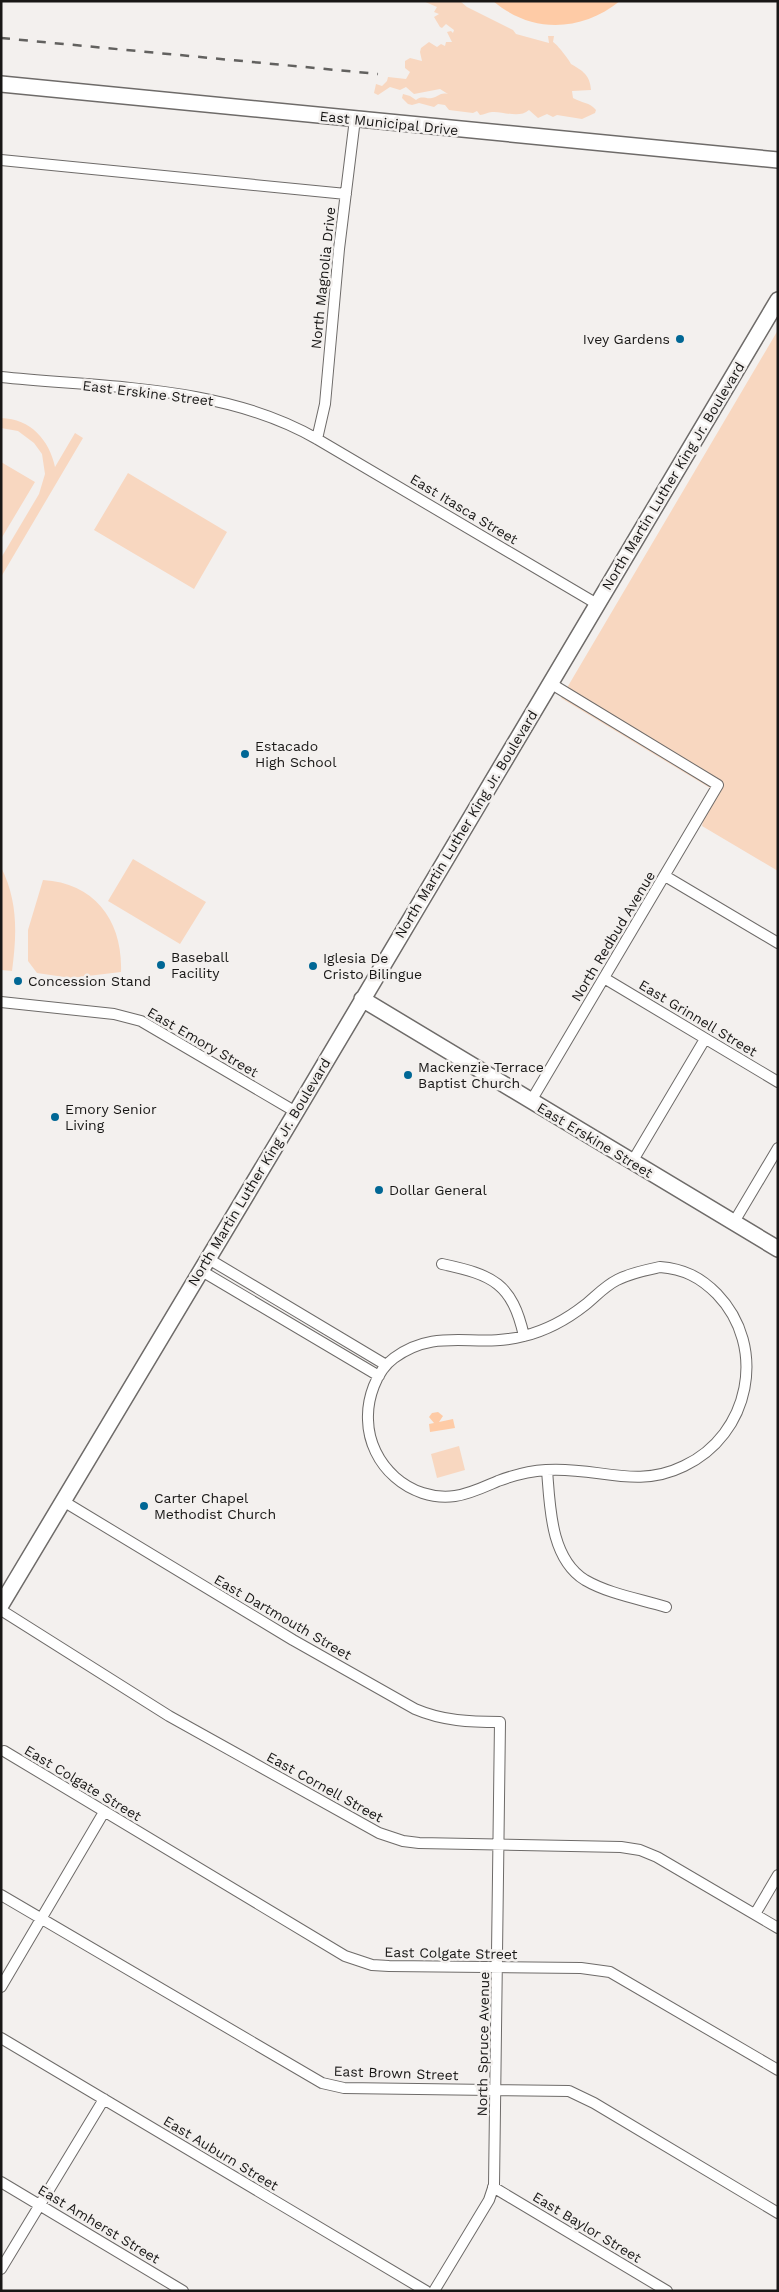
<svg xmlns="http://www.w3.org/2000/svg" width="779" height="2292" viewBox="0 0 779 2292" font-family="'Work Sans',sans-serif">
<rect width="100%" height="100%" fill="#f3f0ee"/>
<!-- green -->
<path fill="#f8d7c0" d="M423,1H460L467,7L513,30L516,34L549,43L548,36H554L553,42C557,44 570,61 571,64C583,71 590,75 591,90L572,91L573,98C581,103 590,102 596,110L595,113L582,119L557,115L553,117L547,114L538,118L529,110C519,119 503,111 492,112C488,112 484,115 480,115L477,111L473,113L449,110L445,105L438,104L434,107L419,103L412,105L408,104L402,98L403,94L410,96L416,100C422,95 425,99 432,98C438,97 440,92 448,94L440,89L414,94L406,87L400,90L390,87L378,95L374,93L376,84L382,86L387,81L388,77L406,79L410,72L405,68V61L410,58L422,61L420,52L421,48L429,42L437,47L441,44L445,46L446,42H452L447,32L451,31L453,33L454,30L446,24L442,28L440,27L434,17L439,14L434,12L437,7Z
M778,330V871L702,826L710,788L561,698Z
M1,418C31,419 49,440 55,467L75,433L83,438L1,577V558L39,494L45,474L42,454L34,443L18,431L1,428Z
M1,462L35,482L1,539Z
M128,473L227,532L194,589L94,530Z
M133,859L206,902L180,944L108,901Z
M1,867C18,901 17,934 12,971L1,970Z
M43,880C95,883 123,921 121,972L71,978L37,973L28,961V930Z
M459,1446L465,1470L437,1478L431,1454Z"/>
<!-- water -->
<path fill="#fecba6" d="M493,1H620C581,32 532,34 493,1Z
M438,1412L443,1416L439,1422L453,1419L455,1428L430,1432L429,1424L434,1423L429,1417L432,1413Z"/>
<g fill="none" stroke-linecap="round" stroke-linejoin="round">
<!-- street casing -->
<g stroke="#6e6b69" stroke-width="12">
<path id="street" d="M1,160L346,194
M1,377C106,388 224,385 317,439L597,604
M317,439L325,404L339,249L355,119
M665,876L778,943
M604,978L778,1082
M1,1002L114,1014L141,1021L296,1112
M531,1101L718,785L550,683
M632,1162L705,1039
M734,1222L778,1148
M207,1258L386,1365
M442,1264C493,1275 512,1283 524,1336
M660,1267C684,1269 700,1277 717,1294C768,1347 750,1435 684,1466C635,1490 597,1466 546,1470C529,1471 514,1475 498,1481C484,1487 470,1494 455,1496C410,1502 369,1465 368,1420C367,1399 376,1371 394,1358C437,1326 476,1349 524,1336C548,1330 566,1320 585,1305C596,1296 605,1286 617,1280C630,1273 646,1270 660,1267Z
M200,1270L379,1376
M547,1470C550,1506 550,1558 585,1580C609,1594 640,1599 666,1607
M63,1501L293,1640L415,1709C443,1721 470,1722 500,1722L494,2185L489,2200L434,2291
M1,1610L169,1716L379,1833L403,1841L419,1843L621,1847L640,1850L657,1857L778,1928
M4,1751L345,1956L372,1965L389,1966L581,1968L610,1972L778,2070
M1,1895L322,2083L344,2088L569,2091L594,2103L778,2213
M755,1914L778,1875
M1,1987L104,1812
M1,2038L426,2291
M1,2182L183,2291
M493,2187L667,2291
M1,2269L104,2099"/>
</g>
<!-- secondary casing -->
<g stroke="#6e6b69" stroke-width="18">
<path id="secondary" d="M1,84L778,160
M362,999L778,1249
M1,1605L296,1112L778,300"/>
</g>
<!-- street -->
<use href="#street" stroke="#fff" stroke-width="10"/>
<!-- secondary -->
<use href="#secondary" stroke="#fff" stroke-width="15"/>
<!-- rail -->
<path stroke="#62615f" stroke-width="2.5" stroke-dasharray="9 9" stroke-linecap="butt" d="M1,38L378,74"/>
</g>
<!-- markers -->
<g fill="#006795" stroke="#f3f0ee" stroke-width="2">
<circle cx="680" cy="339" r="5"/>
<circle cx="245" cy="754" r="5"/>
<circle cx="161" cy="965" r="5"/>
<circle cx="313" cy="966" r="5"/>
<circle cx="18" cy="981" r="5"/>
<circle cx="408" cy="1075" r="5"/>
<circle cx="55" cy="1117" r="5"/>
<circle cx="379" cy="1190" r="5"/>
<circle cx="144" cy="1506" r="5"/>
</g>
<g text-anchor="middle" stroke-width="5" stroke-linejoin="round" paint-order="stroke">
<!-- street labels -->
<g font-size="14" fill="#181716" stroke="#f3f0ee">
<text transform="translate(389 123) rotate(6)" y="5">East Municipal Drive</text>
<text transform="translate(323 278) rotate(-84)" y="5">North Magnolia Drive</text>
<text transform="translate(148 393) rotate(7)" y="5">East Erskine Street</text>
<text transform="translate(673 476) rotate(-59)" y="5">North Martin Luther King Jr. Boulevard</text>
<text transform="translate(464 509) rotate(31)" y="5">East Itasca Street</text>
<text transform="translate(466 824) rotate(-59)" y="5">North Martin Luther King Jr. Boulevard</text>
<text transform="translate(613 936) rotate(-59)" y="5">North Redbud Avenue</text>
<text transform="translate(698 1018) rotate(31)" y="5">East Grinnell Street</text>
<text transform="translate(203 1042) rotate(30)" y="5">East Emory Street</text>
<text transform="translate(595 1140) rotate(31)" y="5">East Erskine Street</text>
<text transform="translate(259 1172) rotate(-59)" y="5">North Martin Luther King Jr. Boulevard</text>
<text transform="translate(283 1617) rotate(30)" y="5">East Dartmouth Street</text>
<text transform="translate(83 1783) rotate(31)" y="5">East Colgate Street</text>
<text transform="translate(325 1787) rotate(29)" y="5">East Cornell Street</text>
<text transform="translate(451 1953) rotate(1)" y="5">East Colgate Street</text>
<text transform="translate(483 2044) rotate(-89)" y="5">North Spruce Avenue</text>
<text transform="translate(396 2073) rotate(2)" y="5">East Brown Street</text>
<text transform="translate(221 2153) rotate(31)" y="5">East Auburn Street</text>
<text transform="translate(99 2224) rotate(31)" y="5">East Amherst Street</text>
<text transform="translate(587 2227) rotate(31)" y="5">East Baylor Street</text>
</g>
<!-- poi labels -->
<g font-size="14" fill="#181716" stroke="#f3f0ee" text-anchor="start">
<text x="670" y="344" text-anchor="end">Ivey Gardens</text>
<text x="255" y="751">Estacado<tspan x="255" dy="16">High School</tspan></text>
<text x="171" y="962">Baseball<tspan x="171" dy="16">Facility</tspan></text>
<text x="323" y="963">Iglesia De<tspan x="323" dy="16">Cristo Bilingue</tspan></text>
<text x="28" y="986">Concession Stand</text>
<text x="418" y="1072">Mackenzie Terrace<tspan x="418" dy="16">Baptist Church</tspan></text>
<text x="65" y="1114">Emory Senior<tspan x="65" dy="16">Living</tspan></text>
<text x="389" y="1195">Dollar General</text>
<text x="154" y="1503">Carter Chapel<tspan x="154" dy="16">Methodist Church</tspan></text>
</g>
</g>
<!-- border -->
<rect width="779" height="2292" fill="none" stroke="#181716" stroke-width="5"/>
</svg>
